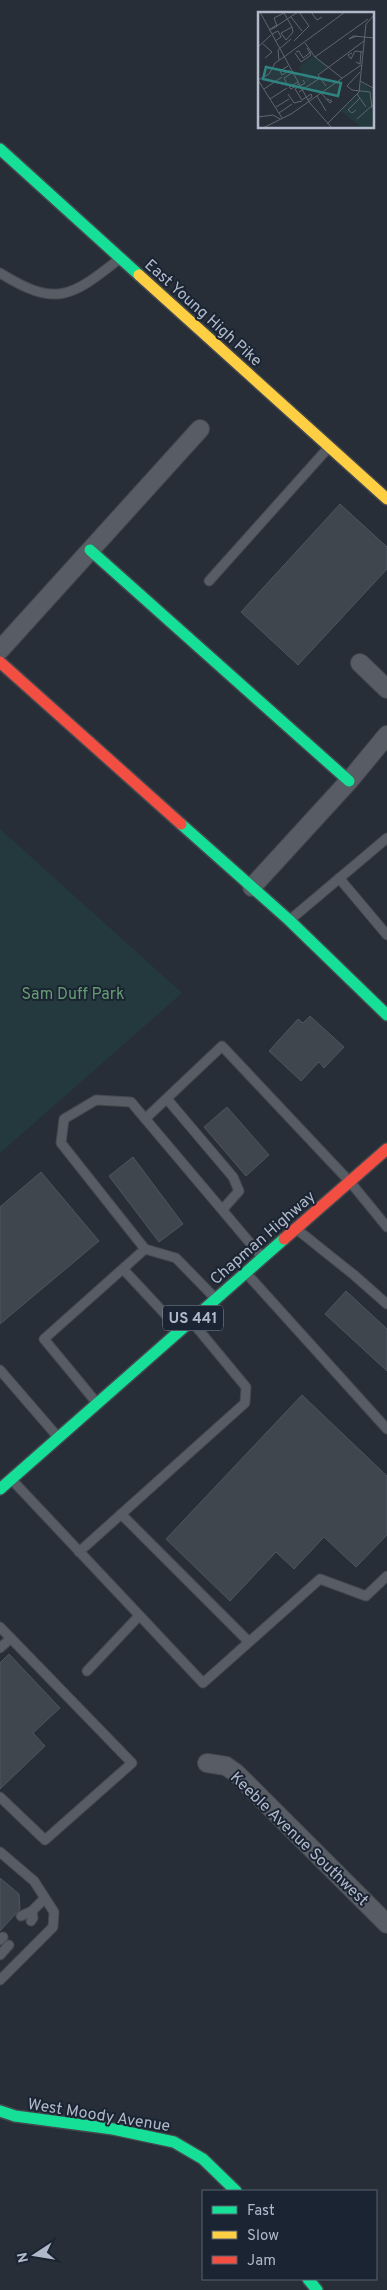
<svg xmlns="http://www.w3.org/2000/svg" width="387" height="2290" viewBox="0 0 387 2290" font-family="Overpass,sans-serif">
<rect width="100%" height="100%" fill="#272e37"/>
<!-- green -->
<path fill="#24393d" d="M0,829L182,993L0,1153Z"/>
<!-- building -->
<path fill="#40464e" stroke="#4f555f" d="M340,504L387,547V569L298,665L241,612Z
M310,1016L344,1047L324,1068L319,1062L301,1081L269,1051L298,1019L303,1023Z
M227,1107L269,1155L246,1176L204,1127Z
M133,1157L183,1224L159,1242L109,1176Z
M41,1172L99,1241L0,1324V1207Z
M346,1291L387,1329V1371L325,1314Z
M302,1395L387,1476V1535L356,1567L324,1537L294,1569L276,1552L230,1601L166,1539Z
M9,1654L60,1708L33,1733L45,1746L0,1789V1663Z
M0,1878L19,1894L20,1909L0,1931Z"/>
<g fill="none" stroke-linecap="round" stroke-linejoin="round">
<!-- lane casing -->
<g stroke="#44484f" stroke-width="11">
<path id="lane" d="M0,273C55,307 70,298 118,260
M209,581L329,447
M339,878L387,935
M291,919L387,838
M167,1099L233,1177L239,1191L222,1210
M145,1119L222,1046L351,1183L387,1227
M299,1231L354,1275L387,1304
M123,1269L179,1329
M247,1274L387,1429
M213,1296L176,1258L145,1249L61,1143L64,1119L96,1100L131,1102L261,1256
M0,1370L57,1436
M96,1402L44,1339L145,1249
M13,1481L203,1683L320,1579L366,1596L387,1576
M121,1514L249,1642
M79,1552L245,1403L246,1387L193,1323
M0,1627L132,1763L45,1840L0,1797
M0,1648L11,1638
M87,1671L139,1616
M0,1852L34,1881L54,1912L53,1927L0,1980
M21,1916L32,1911L45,1898
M31,1921L33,1918L32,1911
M0,1940L3,1937
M0,1955L9,1945"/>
</g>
<!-- street casing -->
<g stroke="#44484f" stroke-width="20">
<path id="street" d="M0,650L200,429
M360,663L387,689
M252,887L349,781L387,735
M207,1763L226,1766L236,1773L387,1924"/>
</g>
<!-- fast casing -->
<g stroke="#44484f" stroke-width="14">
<path id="fast" d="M0,149L139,275
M90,550L349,781
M181,824L289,920L387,1015
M0,1489L284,1239
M0,2111L15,2116L113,2129L174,2142L203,2159L236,2191
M308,2279L317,2290"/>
</g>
<!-- slow casing -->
<g stroke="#44484f" stroke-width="14">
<path id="slow" d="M139,275L387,499"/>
</g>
<!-- jam casing -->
<g stroke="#44484f" stroke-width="14">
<path id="jam" d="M0,662L181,824
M284,1239L387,1149"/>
</g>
<!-- lane -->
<use href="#lane" stroke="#585c64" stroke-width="9"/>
<!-- street -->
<use href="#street" stroke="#585c64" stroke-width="18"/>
<!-- fast -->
<use href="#fast" stroke="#16e098" stroke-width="11"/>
<!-- slow -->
<use href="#slow" stroke="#ffcf43" stroke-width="11"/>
<!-- jam -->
<use href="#jam" stroke="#f24e42" stroke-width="11"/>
</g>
<g text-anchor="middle" stroke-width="4" stroke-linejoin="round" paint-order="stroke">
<!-- shield labels -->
<rect fill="#1a2432" stroke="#838c9c" stroke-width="1" x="163" y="1305.5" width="60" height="25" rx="4"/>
<g font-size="15" font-weight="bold" fill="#b0b9c9">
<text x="193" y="1323">US 441</text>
</g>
<!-- street labels -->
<g font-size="16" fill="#b0b9c9" stroke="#1a2432">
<text transform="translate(204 312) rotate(42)" y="6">East Young High Pike</text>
<text transform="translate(262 1237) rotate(-41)" y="6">Chapman Highway</text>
<text transform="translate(300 1838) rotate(44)" y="6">Keeble Avenue Southwest</text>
<text transform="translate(99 2114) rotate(9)" y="6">West Moody Avenue</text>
</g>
<!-- park labels -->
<g font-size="16" fill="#659c72" stroke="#1a2432">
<text x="73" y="999">Sam Duff Park</text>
</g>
</g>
<!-- overview -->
<g transform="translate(258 12)">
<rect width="116" height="116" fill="#272e37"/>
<path d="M56,43L70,55L49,70L41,55ZM102,70L116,78V116H104L83,99L101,80Z" fill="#24393d"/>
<path fill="none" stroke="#5e6671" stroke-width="1" d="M2,0L51,90L74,116M53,0L59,8L64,5M33,5L44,19M20,13L40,0M20,13L18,15L11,18L17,14ZM19,14L16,6L26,1L34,15L23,21L28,28L35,20L34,15M14,22L20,19L23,25L17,29M99,24L91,27L95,24L117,26M36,29L51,14L41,0M47,31L57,45L84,66M5,32L14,40L7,46M0,35L13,23M38,40L41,39L45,46L53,40M37,41L43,50L53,43L49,36M94,41L90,43L93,47L97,39L105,40M26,45L87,0M57,45L110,7M21,48L20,38L33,27M98,50L102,52L103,40M30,54L22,59L24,63L32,58M102,60L89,74L94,78L112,80L114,96M0,68L24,106M0,68L11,62L17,51L26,45M45,68L47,71L37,77L44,88L53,82L54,85L49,88M102,69L117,77M40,70L31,75L33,77L41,72M30,74L26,66L34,61M68,74L60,63L106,29M6,77L24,65M41,80L62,66M63,81L72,91L74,89L69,87M30,82L36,91L44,89M99,82L108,95M59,84L68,99M12,87L29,76M18,95L31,87M98,98L94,101L90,98L102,86M21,101L34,92M0,105L15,103L22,107M99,107L117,91M69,112L101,80L108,12L117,2M5,116L33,102L103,53"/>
<path fill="#2f8380" fill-opacity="0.15" stroke="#2f8380" stroke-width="2.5" d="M8,55L83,71L80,84L5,67Z"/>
<rect width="116" height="116" fill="none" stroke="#b0b9c9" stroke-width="2.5"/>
</g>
<!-- legend -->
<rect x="202" y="2190" width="175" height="90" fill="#1a2432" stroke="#56606e"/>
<rect x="212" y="2206" width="25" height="8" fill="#16e098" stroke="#56606e"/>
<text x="247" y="2215" font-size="15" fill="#b0b9c9">Fast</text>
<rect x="212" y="2231" width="25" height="8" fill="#ffcf43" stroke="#56606e"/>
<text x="247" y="2240" font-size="15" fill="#b0b9c9">Slow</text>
<rect x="212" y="2256" width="25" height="8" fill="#f24e42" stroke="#56606e"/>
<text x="247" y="2265" font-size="15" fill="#b0b9c9">Jam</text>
<!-- north arrow -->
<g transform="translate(35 2255) rotate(258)" stroke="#1a2432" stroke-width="4" paint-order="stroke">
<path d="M0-4L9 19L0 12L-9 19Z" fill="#b0b9c9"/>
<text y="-8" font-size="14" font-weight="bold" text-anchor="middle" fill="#b0b9c9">N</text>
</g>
</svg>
